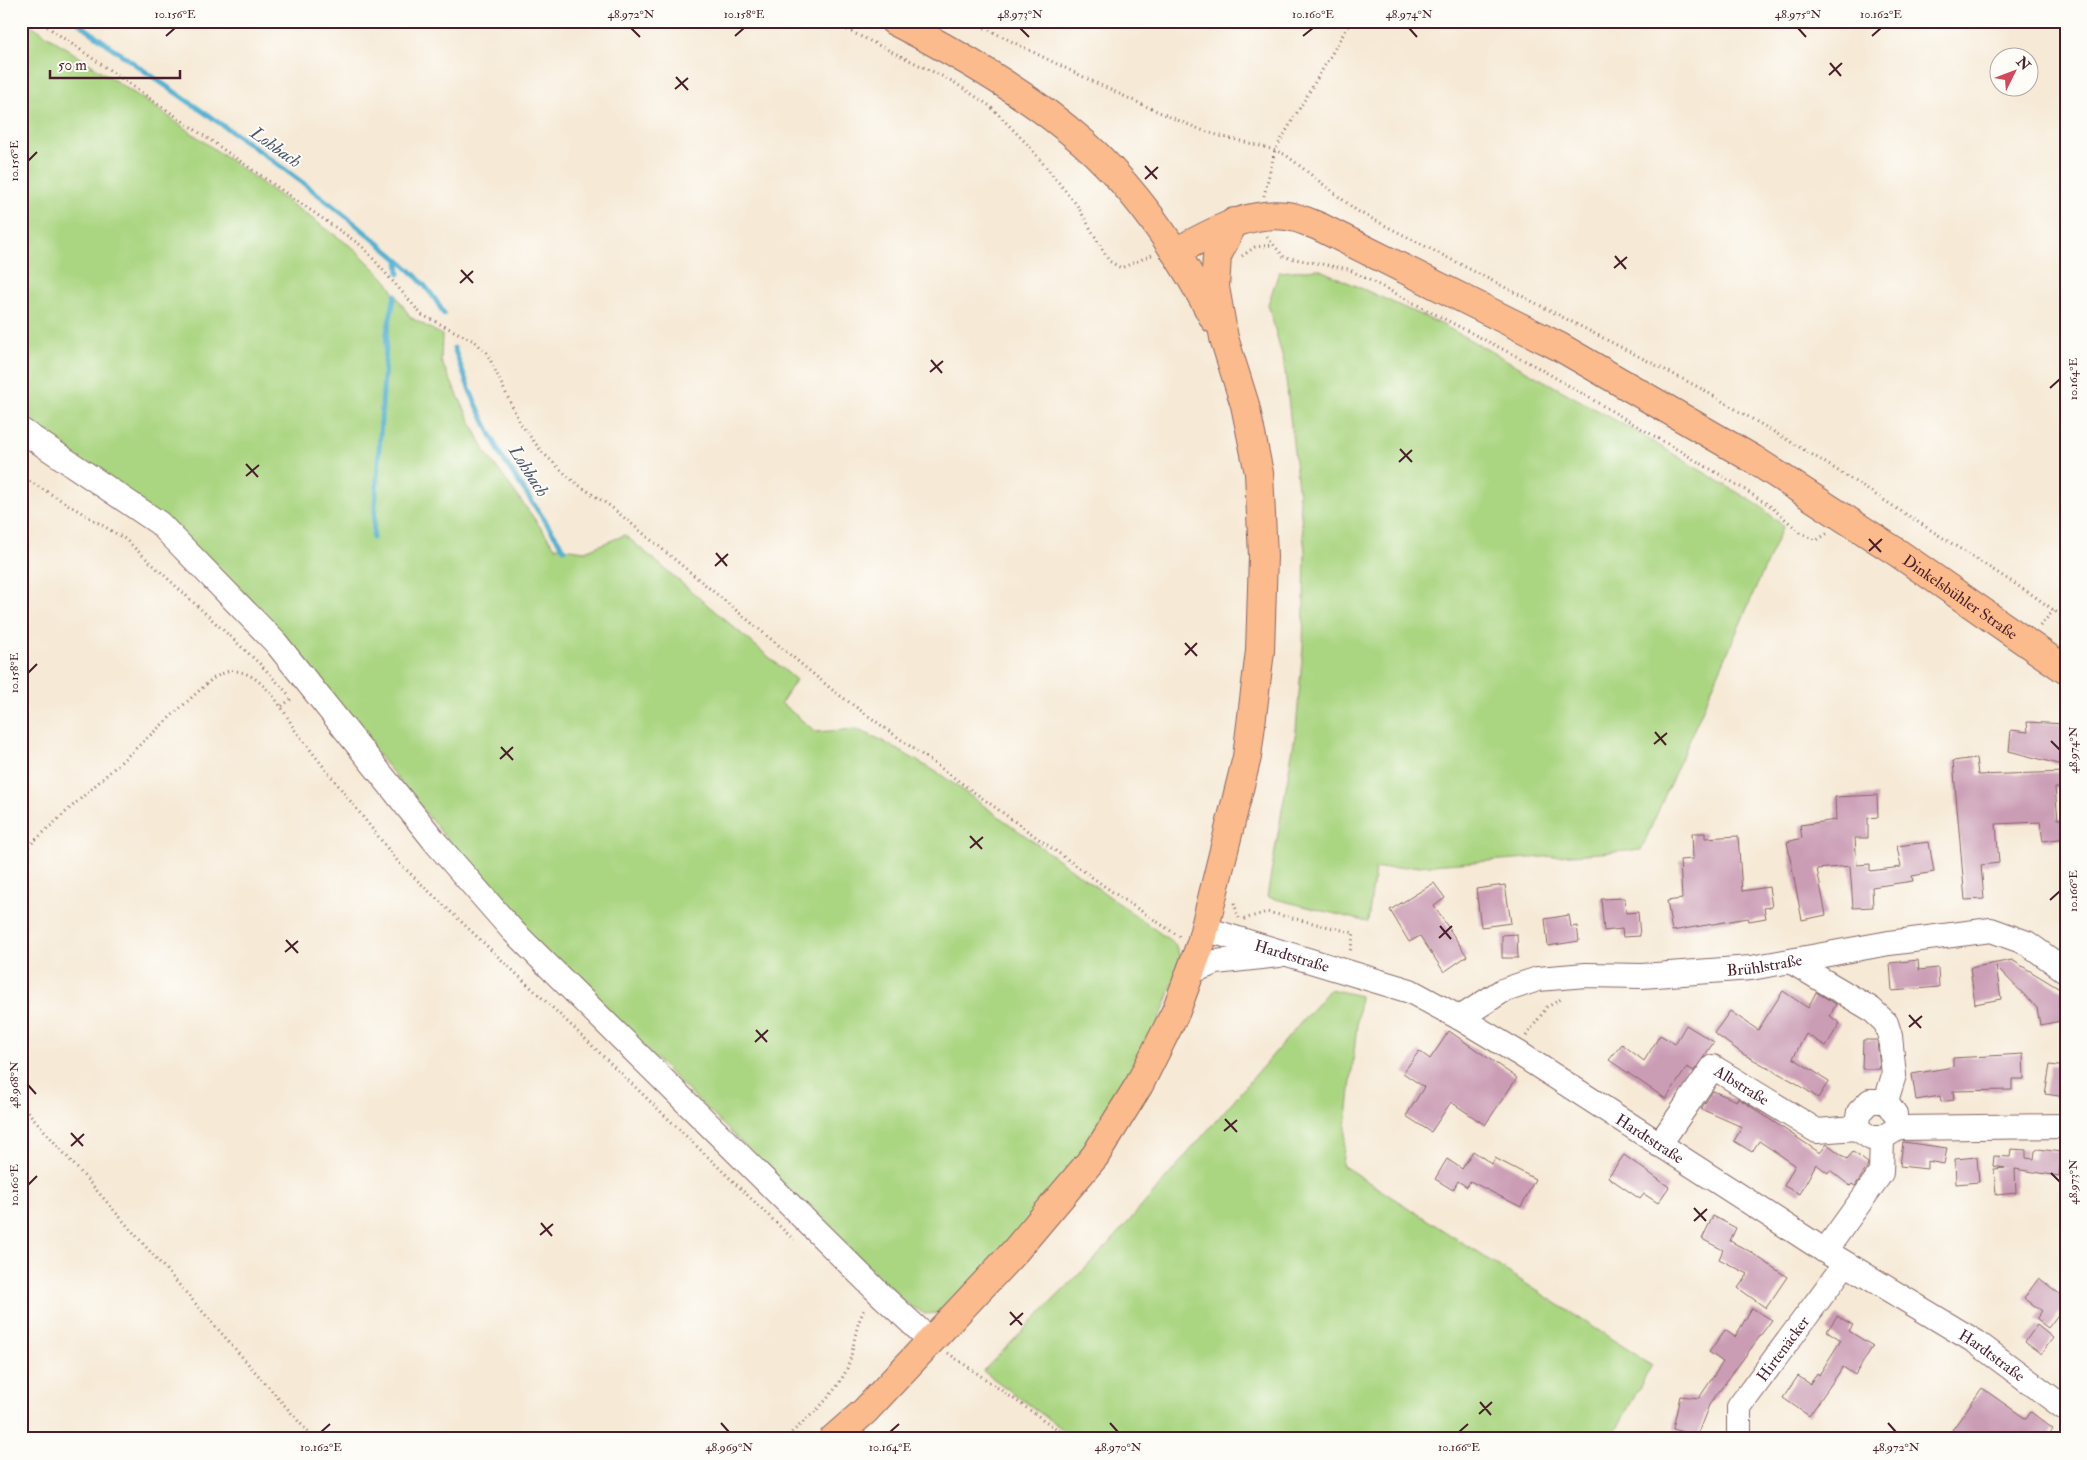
<svg xmlns="http://www.w3.org/2000/svg" width="2087" height="1460" viewBox="0 0 2087 1460" font-family="'IM FELL Double Pica',serif">
<rect width="100%" height="100%" fill="#fdfcf7"/>
<filter id="ink" filterUnits="userSpaceOnUse"><feTurbulence type="fractalNoise" baseFrequency=".02" numOctaves="2"/><feDisplacementMap in="SourceGraphic" scale="10" xChannelSelector="R" yChannelSelector="G"/><feConvolveMatrix kernelMatrix="1 2 1 2 8 2 1 2 1" color-interpolation-filters="sRGB"/></filter>
<filter id="wash" filterUnits="userSpaceOnUse"><feTurbulence type="fractalNoise" baseFrequency=".0096" numOctaves="4" result="noise"/><feDisplacementMap in="SourceGraphic" scale="20" xChannelSelector="R" yChannelSelector="G"/><feGaussianBlur stdDeviation="1.12" result="paint"/><feColorMatrix in="noise" values="0 0 0 0 0 0 0 0 0 0 0 0 0 0 0 0 0 1.4 0 .05"/><feComposite in="paint" operator="in"/></filter>
<g filter="url(#wash)">
<rect width="100%" height="100%" fill="#f6e9d5"/>
<!-- green -->
<path fill="#aad581" stroke="#7a7a56" d="M21,21H25L158,109L356,250L386,280L410,317L442,335L441,361L486,453L555,547L585,551L625,535L796,680L781,703L816,732L856,729L879,739L940,774L1175,944L1181,958C1168,1001 1151,1045 1128,1084C1079,1168 1009,1239 946,1312L925,1314L906,1303L510,917L294,651L21,419Z
M1318,269L1443,325L1635,431L1760,506L1783,526L1641,850L1375,869L1368,922L1267,897L1296,730L1303,646L1305,551L1284,362L1268,304L1279,272Z
M1330,989L1360,996L1342,1165L1652,1365L1611,1439H1076L983,1371L1110,1243Z"/>
<g fill="none" stroke-linecap="round" stroke-linejoin="round">
<!-- stream -->
<path stroke="#53b1d2" stroke-width="5" d="M76,21C173,95 279,158 372,238C400,261 427,281 444,314
M398,259L399,274
M454,348L470,391L501,456L564,549
M373,538L387,332L395,295"/>
</g>
<g id="blocks">
<!-- building -->
<path fill="#cb9db5" d="M2027,722L2066,724V766L2009,751L2011,730L2028,732Z
M1976,758L1978,775L2066,772V788H2055L2058,819H2066V838L2043,841L2040,822L1996,824L1999,863L1981,865L1984,899L1965,900L1953,761Z
M1877,795L1878,817L1868,818V838H1855L1857,865L1870,864V871L1901,867L1897,846L1929,842L1934,872L1912,876L1913,881L1872,887L1873,907L1853,908L1850,866L1817,869L1826,915L1802,920L1787,842L1802,838L1800,825L1836,820L1835,797Z
M1692,833H1705V838L1738,836L1742,891L1769,887L1772,907L1764,908L1766,918L1749,921L1748,918L1672,931L1667,901L1682,899L1680,860L1693,859Z
M1434,883L1445,898L1434,906L1467,956L1444,972L1420,936L1409,942L1390,910Z
M1505,885L1511,923L1481,927L1476,889Z
M1625,898L1626,913L1638,912L1640,936L1623,937L1622,929L1604,931L1601,899Z
M1569,915L1571,927L1577,926L1579,941L1548,946L1545,919Z
M1517,934L1518,958H1502V935Z
M1918,960L1919,970L1938,968L1939,987L1892,991L1890,963Z
M2012,960L2063,991L2066,1020L2040,1025L2037,1008L1996,966L2001,999L1975,1004L1970,968Z
M1783,991L1808,1008L1816,992L1836,1004L1830,1016L1840,1023L1826,1046L1806,1034L1793,1058L1829,1081L1818,1098L1796,1083L1743,1054L1714,1033L1730,1011L1758,1030Z
M1686,1025L1714,1042L1694,1071L1687,1067L1666,1099L1609,1060L1622,1044L1644,1061L1660,1035L1675,1044Z
M1449,1031L1517,1078L1485,1125L1451,1102L1431,1132L1406,1116L1424,1087L1403,1073L1419,1051L1430,1059Z
M1863,1040H1877L1880,1069H1862Z
M2023,1054L2024,1079H2012V1090L1953,1091L1954,1100L1941,1102L1940,1096L1916,1100L1912,1074L1953,1067V1058Z
M2050,1065L2066,1067V1097L2045,1094Z
M1713,1091L1737,1101L1738,1098L1820,1153L1827,1144L1847,1159L1853,1152L1868,1163L1867,1168L1855,1186L1852,1184L1850,1186L1830,1170L1828,1173L1816,1164L1800,1194L1784,1186L1795,1165L1759,1141L1752,1152L1734,1141L1742,1127L1701,1109Z
M1903,1142L1947,1148L1944,1164L1927,1161V1169L1900,1166Z
M2011,1149L2026,1150V1158L2034,1159L2035,1151L2038,1149L2062,1152L2059,1176L2015,1169L2016,1193L1996,1195L1994,1169L2005,1168L1993,1166L1994,1156L2010,1157Z
M1473,1151L1492,1164L1495,1158L1535,1179L1521,1207L1470,1181L1467,1187L1458,1181L1453,1190L1435,1179L1447,1159L1462,1169Z
M1624,1155L1669,1187L1658,1203L1644,1194L1640,1199L1608,1177Z
M1977,1157L1979,1182L1956,1184L1955,1159Z
M1713,1216L1736,1228L1730,1241L1749,1251L1787,1277L1766,1308L1738,1288L1748,1274L1719,1259L1723,1250L1702,1239Z
M2039,1278L2066,1299V1304L2048,1328L2036,1319L2042,1311L2024,1298Z
M1752,1308L1772,1320L1709,1405L1697,1436L1673,1429L1680,1396L1699,1398L1723,1362L1709,1352L1725,1330L1735,1337Z
M1837,1316L1853,1325L1849,1331L1873,1346L1855,1375L1843,1367L1809,1416L1783,1398L1798,1376L1810,1384L1817,1373L1819,1375L1841,1340L1827,1331Z
M2037,1325L2053,1338L2041,1354L2025,1342Z
M1982,1388L2026,1419L2031,1412L2053,1429L2046,1439H1959L1950,1433Z"/>
</g>
</g>
<g filter="url(#ink)">
<use href="#blocks" fill-opacity="0" stroke="#866666" stroke-width="1"/>
<g fill="none" stroke-linecap="round" stroke-linejoin="round">
<!-- minor casing -->
<g stroke="#866666" stroke-width="26">
<g id="minor">
<path d="M21,430L159,523L276,643L437,844L513,931L880,1294L931,1341"/>
<path id="s1" d="M1205,929L1410,991L1460,1018L1520,1054L1825,1251L1976,1342L2066,1409"/>
<path d="M1792,962L1871,1009L1886,1023L1890,1036L1894,1075L1886,1101"/>
<path d="M1190,972L1216,962L1279,955"/>
<path id="s2" d="M1460,1018L1502,991L1538,979L1586,975L1642,976L1751,968L1889,943L1991,930L2027,943L2066,971"/>
<path d="M1856,1128L1859,1112L1870,1101H1886L1895,1114"/>
<path id="s3" d="M1659,1145L1713,1067L1817,1131L1856,1128L1871,1138H1882L1898,1128L2066,1126"/>
<path d="M1825,1251L1881,1173L1882,1138"/>
<path id="s4" d="M1739,1439V1407L1845,1264"/>
</g>
</g>
<!-- major casing -->
<g stroke="#866666" stroke-width="30">
<g id="major">
<path d="M894,21C961,55 1028,94 1084,143C1138,191 1181,256 1214,319"/>
<path id="s5" d="M1175,252C1211,234 1245,211 1287,216C1298,217 1310,223 1320,227L1560,347L1753,459L1898,553L2066,670"/>
<path d="M833,1439L865,1411L1015,1251L1095,1156L1139,1085L1176,1011L1201,943L1247,757L1260,651L1263,556L1259,473L1245,405L1224,338L1215,287L1217,256L1234,222"/>
</g>
</g>
<!-- path -->
<path stroke="#866666" stroke-width="3" stroke-dasharray="1 4" stroke-linecap="butt" d="M39,21L362,246L422,315L474,341L487,353L520,423L542,452L574,482L610,506L835,692L1114,893L1180,937
M829,21L952,81L990,106L1028,145L1077,205L1109,261L1121,268L1152,255
M971,21C1047,59 1121,97 1199,129C1227,140 1260,143 1286,155L1357,211L1700,388L1821,460L2034,596L2066,619
M1264,196L1275,150L1351,21
M1267,237L1284,257L1348,269L1537,367L1729,480L1769,505L1801,533L1817,540L1828,533
M1242,256L1255,247L1272,245
M21,476L125,539L261,665L290,696
M2040,626L2054,610
M282,706L294,697
M21,853L212,679C218,676 227,670 234,671C261,672 283,708 294,729L399,863L576,1030L794,1240
M1234,903L1239,918
M1244,919L1267,912L1354,933L1350,952
M1526,1036L1547,1007L1563,998
M21,1104L314,1439
M948,1353L1071,1439
M784,1439C807,1419 832,1399 846,1371C855,1351 853,1328 865,1309"/>
<!-- minor -->
<use href="#minor" stroke="#fff" stroke-width="24"/>
<!-- major -->
<use href="#major" stroke="#fbbb8c" stroke-width="28"/>
</g>
</g>
<!-- ticks -->
<path fill="none" stroke="#4a1f2b" stroke-width="2" d="M631,28L640,37M1020,28L1029,37M1409,28L1417,37M1798,28L1806,37M166,36L175,28M735,36L744,28M1303,36L1313,28M1872,36L1881,28M1830,63L1841,76M1829,75L1842,63M676,77L688,90M675,89L688,78M28,161L37,152M1145,166L1157,179M1145,179L1158,167M1615,256L1626,269M1614,268L1627,257M461,270L473,283M460,283L473,271M931,360L942,373M930,372L943,361M2050,388L2060,379M1400,449L1412,462M1399,462L1412,450M246,464L258,477M246,476L259,465M1869,539L1881,552M1869,551L1882,539M716,553L727,566M715,566L728,554M1185,643L1197,656M1185,655L1197,643M28,673L37,664M1655,732L1666,745M2051,741L2060,750M1654,744L1667,733M501,747L513,760M500,759L513,747M970,836L982,849M970,848L983,837M2050,900L2060,891M1440,926L1451,939M1439,938L1452,926M286,940L298,953M285,952L298,941M1909,1015L1921,1028M1909,1027L1922,1016M756,1030L767,1042M755,1042L768,1030M28,1085L36,1094M1225,1119L1237,1132M1224,1131L1237,1120M71,1133L83,1146M71,1146L84,1134M2051,1173L2060,1182M28,1185L37,1176M1694,1208L1706,1221M1694,1221L1707,1209M541,1223L552,1236M540,1235L553,1224M1010,1312L1022,1325M1010,1325L1023,1313M1480,1402L1491,1415M1479,1414L1492,1402M721,1423L729,1432M1110,1423L1118,1432M1888,1423L1896,1432M321,1432L330,1424M890,1432L899,1424M1459,1432L1468,1424"/>
<g text-anchor="middle" stroke-width="4" stroke-linejoin="round" paint-order="stroke">
<!-- street labels -->
<g font-size="16" fill="#4a1f2b" stroke="#fdfcf7">
<text dy="6" stroke="none"><textPath href="#s5" startOffset="895">Dinkelsbühler Straße</textPath></text>
<text dy="6" stroke="none"><textPath href="#s1" startOffset="91">Hardtstraße</textPath></text>
<text dy="6" stroke="none"><textPath href="#s2" startOffset="315">Brühlstraße</textPath></text>
<text dy="6" stroke="none"><textPath href="#s3" startOffset="129">Albstraße</textPath></text>
<text dy="6" stroke="none"><textPath href="#s1" startOffset="496">Hardtstraße</textPath></text>
<text dy="6" stroke="none"><textPath href="#s4" startOffset="105">Hirtenäcker</textPath></text>
<text dy="6" stroke="none"><textPath href="#s1" startOffset="901">Hardtstraße</textPath></text>
</g>
<!-- water labels -->
<g font-size="18" font-style="italic" fill="#4e596e" stroke="#fdfcf7">
<text transform="translate(276 147) rotate(35)" y="6">Lohbach</text>
<text transform="translate(529 471) rotate(57)" y="6">Lohbach</text>
</g>
</g>
<!-- margin -->
<rect width="2087" height="1460" fill="none" stroke="#fdfcf7" stroke-width="55"/>
<!-- north arrow -->
<g transform="translate(2014 72) rotate(48)"><circle r="24" fill="#fdfcf7" stroke="#b5a4a5"/>
<path d="M0-4L9 19L0 12L-9 19Z" fill="#d1495b"/>
<text y="-8" font-size="14" font-weight="bold" text-anchor="middle" fill="#4a1f2b">N</text>
</g>
<!-- scale -->
<path d="M50 70v8h130v-8" fill="none" stroke="#4a1f2b" stroke-width="2.5"/>
<text x="58" y="70" font-size="15" fill="#4a1f2b" stroke="#fdfcf7" stroke-width="4" paint-order="stroke">50 m</text>
<rect x="28" y="28" width="2032" height="1404" fill="none" stroke="#4a1f2b" stroke-width="2"/>
<g font-size="12" text-anchor="middle" fill="#4a1f2b">
<text x="175" y="18">10.156°E</text>
<text x="631" y="18">48.972°N</text>
<text x="744" y="18">10.158°E</text>
<text x="1020" y="18">48.973°N</text>
<text x="1313" y="18">10.160°E</text>
<text x="1409" y="18">48.974°N</text>
<text x="1798" y="18">48.975°N</text>
<text x="1881" y="18">10.162°E</text>
<text transform="translate(14 161) rotate(-90)" y="4">10.156°E</text>
<text transform="translate(2073 379) rotate(-90)" y="4">10.164°E</text>
<text transform="translate(14 673) rotate(-90)" y="4">10.158°E</text>
<text transform="translate(2073 750) rotate(-90)" y="4">48.974°N</text>
<text transform="translate(2073 891) rotate(-90)" y="4">10.166°E</text>
<text transform="translate(14 1085) rotate(-90)" y="4">48.968°N</text>
<text transform="translate(2073 1182) rotate(-90)" y="4">48.973°N</text>
<text transform="translate(14 1185) rotate(-90)" y="4">10.160°E</text>
<text x="321" y="1451">10.162°E</text>
<text x="729" y="1451">48.969°N</text>
<text x="890" y="1451">10.164°E</text>
<text x="1118" y="1451">48.970°N</text>
<text x="1459" y="1451">10.166°E</text>
<text x="1896" y="1451">48.972°N</text>
</g>
</svg>
